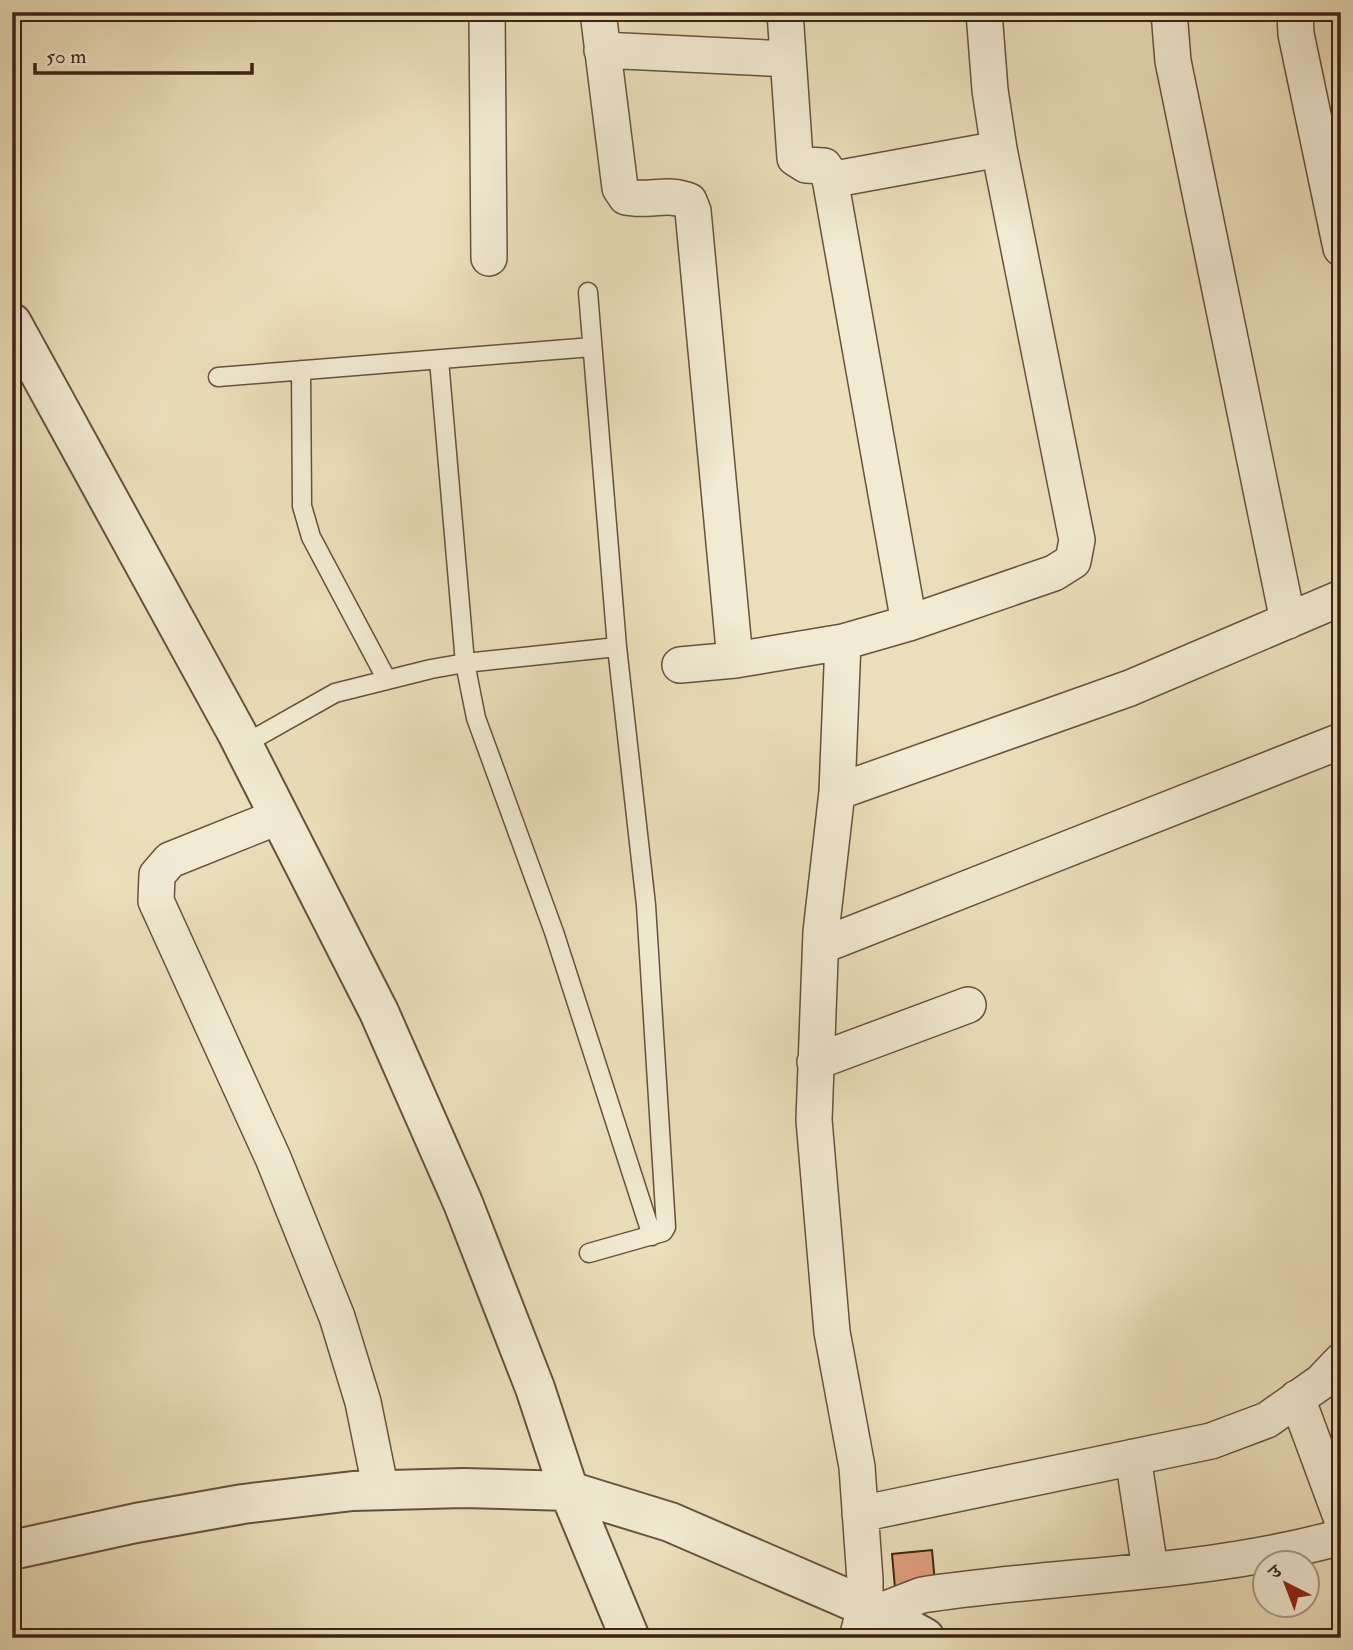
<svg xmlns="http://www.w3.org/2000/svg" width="1353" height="1650" viewBox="0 0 1353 1650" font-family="'IM FELL Double Pica','Noto Serif Devanagari',serif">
<rect width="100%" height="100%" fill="#ebdfbb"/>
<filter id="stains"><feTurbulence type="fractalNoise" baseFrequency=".00286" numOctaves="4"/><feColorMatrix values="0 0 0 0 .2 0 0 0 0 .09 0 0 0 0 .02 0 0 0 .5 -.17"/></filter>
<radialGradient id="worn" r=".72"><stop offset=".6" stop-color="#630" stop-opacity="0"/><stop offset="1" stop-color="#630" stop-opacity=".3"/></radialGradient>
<!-- building -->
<path fill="#e19f7f" stroke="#3d2215" stroke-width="2" d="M932,1550L935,1583L895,1588L892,1554Z"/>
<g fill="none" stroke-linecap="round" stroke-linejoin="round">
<!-- service casing -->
<g stroke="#68513e" stroke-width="21">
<path id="service" d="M588,292L617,647L646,905L666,1227L663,1232L589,1253
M439,360L465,663L476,718L554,932L652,1236
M301,370L302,506L311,537L387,680
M218,377L592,347
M243,745L335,693L431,669L465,663L617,647"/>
</g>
<!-- minor casing -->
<g stroke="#68513e" stroke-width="38">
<path id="minor" d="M487,12L489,258
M598,12L620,188L626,197C648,202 668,192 689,201L693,211L735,660
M785,12L795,158L806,165L824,166L829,173L909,623L1054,573L1073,561L1077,540L999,149L990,90L984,12
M1169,12L1173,61L1288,621
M1295,12L1296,34L1341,248
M602,50L788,59
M830,180L999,149
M680,665L735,660L843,642
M837,792L843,642L909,623
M280,816L170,860L157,875L156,901L273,1158L337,1317L363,1402L381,1491
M821,946L1341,741
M815,1062L968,1005
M1297,1398L1341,1517
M1133,1457L1150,1569
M860,1514L1211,1441L1267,1420L1321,1382L1341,1361
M878,1612L922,1595C1061,1574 1205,1575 1341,1537
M857,1638L865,1607V1580L857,1467L832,1332L814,1120L821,932L837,792L1130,688L1341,598"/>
</g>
<!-- tertiary casing -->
<g stroke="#68513e" stroke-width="42">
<path id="tertiary" d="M12,323L237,733L379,1012L463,1203L535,1388L569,1491L630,1638
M12,1550L136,1523L243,1504L353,1491L464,1488L569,1491L670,1522L878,1612L925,1638"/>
</g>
<!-- service -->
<use href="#service" stroke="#f2ead3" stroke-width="18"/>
<!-- minor -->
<use href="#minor" stroke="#f2ead3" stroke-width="35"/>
<!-- tertiary -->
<use href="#tertiary" stroke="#f2ead3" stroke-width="38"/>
</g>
<!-- margin -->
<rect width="1353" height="1650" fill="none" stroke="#ebdfbb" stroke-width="42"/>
<rect x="14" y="14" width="1325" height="1622" fill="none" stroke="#3d2215" stroke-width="3.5"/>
<rect x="21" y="21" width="1311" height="1608" fill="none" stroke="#3d2215" stroke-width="2"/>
<!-- north arrow -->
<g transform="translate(1286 1584) rotate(318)"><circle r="33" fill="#f2ead3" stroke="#aa9a87" stroke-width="2"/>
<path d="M0-5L12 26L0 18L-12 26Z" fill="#8f2418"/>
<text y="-10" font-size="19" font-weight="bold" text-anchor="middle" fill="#3d2215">उ</text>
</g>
<!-- scale -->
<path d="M35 63v10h217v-10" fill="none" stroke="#3d2215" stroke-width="3.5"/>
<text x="46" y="63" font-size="21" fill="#3d2215" stroke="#f2ead3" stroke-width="5" paint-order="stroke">50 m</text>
<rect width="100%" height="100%" filter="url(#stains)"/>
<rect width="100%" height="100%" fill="url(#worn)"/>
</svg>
